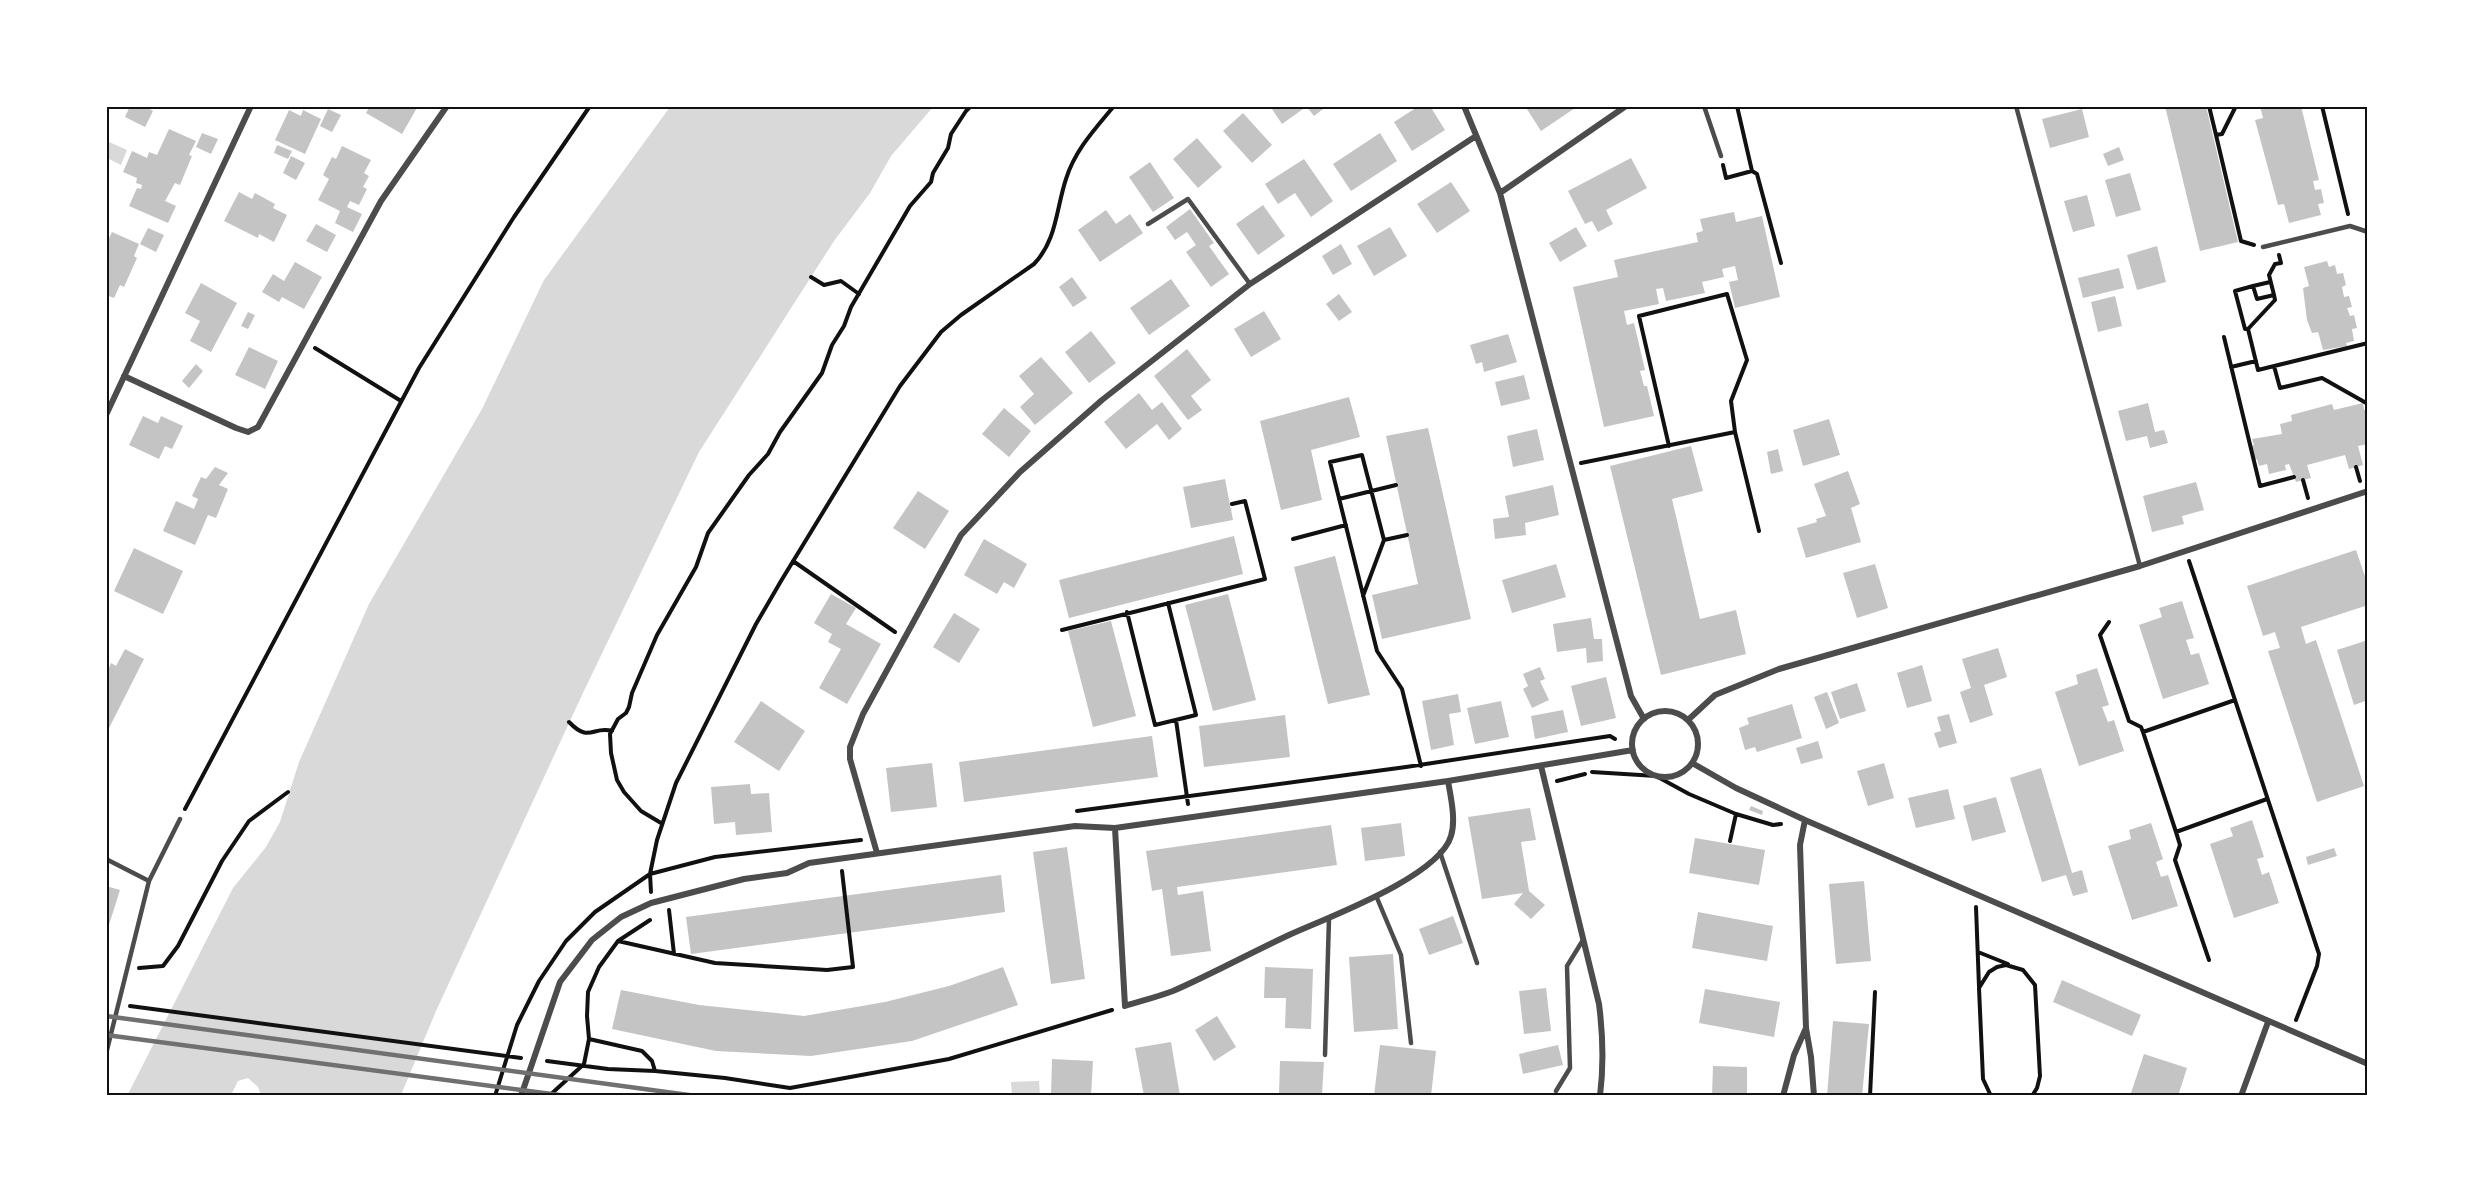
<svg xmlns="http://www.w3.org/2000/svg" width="2474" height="1202" viewBox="0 0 2474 1202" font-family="Overpass,sans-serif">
<rect width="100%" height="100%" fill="#fff"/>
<!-- water -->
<path fill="#d9d9d9" d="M670,107H933L891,156L870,193L834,241L699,452L582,695L436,1011L401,1095H261L258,1087L248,1078L238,1081L231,1095L127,1096L233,888L266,847L280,822L299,762L369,604L482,409L544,280Z
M107,141L127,150L121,165L107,158Z
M1039,1081L1040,1095H1012L1011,1082Z"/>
<!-- building -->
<path fill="#c4c4c4" d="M130,106H145L153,111L145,127L125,117Z
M370,106H418L402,134L366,113Z
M1270,106H1301L1303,109L1282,124Z
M1306,106H1321L1323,109L1314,116Z
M1419,106H1430L1445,130L1412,151L1394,122Z
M1525,106H1578L1541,131Z
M2165,106H2206L2238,242L2200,251Z
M2260,106H2301L2319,180L2313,181L2315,190L2321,189L2324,203L2318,204L2321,215L2289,223L2284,204L2278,205L2255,120L2263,118Z
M328,109L341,115L332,132L320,126Z
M2082,109L2089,137L2050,148L2042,119Z
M289,110L301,116L303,110L321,119L305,154L275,140Z
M1243,113L1272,145L1252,163L1223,131Z
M169,129L196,141L189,155L192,156L180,185L175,183L165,201L176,206L168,223L129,206L137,188L141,189L142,185L136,183L137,178L123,172L132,151L147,158L149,152L157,155Z
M202,133L218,139L211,154L196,147Z
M1380,133L1397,161L1351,191L1333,164Z
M1197,138L1222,167L1198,188L1173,159Z
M277,145L292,151L288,159L274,153Z
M342,146L371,160L364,173L369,176L363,187L367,189L359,205L350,201L347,207L362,214L353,232L335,223L340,211L318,200L329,179L323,175L332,157L336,159Z
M2119,147L2124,160L2108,166L2103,154Z
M291,156L305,163L296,180L283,173Z
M1631,158L1647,188L1606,210L1613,224L1598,232L1592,221L1585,224L1568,191Z
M1304,159L1333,201L1311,217L1295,193L1278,204L1265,184Z
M1150,162L1174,198L1153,212L1129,177Z
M2130,173L2141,210L2116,217L2105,180Z
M1451,182L1470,211L1437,233L1417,204Z
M239,192L252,199L255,193L275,204L273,208L287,215L274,242L259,234L258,238L224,221Z
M2087,195L2095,226L2073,232L2064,201Z
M1263,205L1285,236L1258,255L1236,224Z
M1190,209L1214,243L1209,246L1229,274L1211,287L1186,252L1196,245L1187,232L1175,240L1166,227Z
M1106,210L1116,224L1130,214L1143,233L1100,262L1078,230Z
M1734,212L1736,222L1762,216L1780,297L1735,308L1729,282L1738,280L1735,266L1722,269L1724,277L1702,282L1705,293L1666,301L1663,288L1656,289L1659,304L1624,311L1627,325L1634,323L1645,370L1640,371L1644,386H1647L1654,416L1604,427L1573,287L1618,277L1614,260L1698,242L1696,233L1703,231L1700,219Z
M316,224L336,235L327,252L306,241Z
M1390,227L1407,256L1374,276L1357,246Z
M1576,227L1587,246L1560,262L1549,243Z
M148,228L164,235L156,252L140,244Z
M112,232L139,244L134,256L137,258L124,287L120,285L114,298L106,295V244Z
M1341,244L1352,264L1333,275L1322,256Z
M2157,246L2166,282L2137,290L2127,255Z
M2327,261L2329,267L2335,265L2337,274L2343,273L2346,285L2342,287L2344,297L2349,296L2352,307L2347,308L2350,316L2354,315L2357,328L2352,329L2354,341L2346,343L2347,346L2323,350L2319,335L2318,332L2312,333L2307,320L2303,288L2309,286L2304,267Z
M295,262L322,277L304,309L282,297L279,302L262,292L273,274L284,281Z
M2119,268L2124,288L2083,298L2078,278Z
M1072,277L1087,298L1073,307L1059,287Z
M1171,279L1190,306L1149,335L1130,308Z
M201,283L237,303L211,352L190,341L200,321L185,313Z
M1339,294L1352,312L1339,321L1326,304Z
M2115,296L2122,326L2098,332L2091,302Z
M1264,311L1281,339L1251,357L1234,329Z
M248,312L255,315L248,329L241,326Z
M1091,331L1116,363L1089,383L1065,352Z
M1508,334L1517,362L1484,372L1482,362L1476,364L1470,345Z
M249,347L278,361L265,389L235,375Z
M1187,349L1211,380L1191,396L1202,410L1188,420L1154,376Z
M1041,357L1073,393L1035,425L1020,407L1034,394L1019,376Z
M196,364L203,371L189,388L182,381Z
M1524,375L1530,399L1501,406L1495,382Z
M1139,393L1152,410L1162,402L1182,429L1169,440L1157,424L1126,449L1104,422Z
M1349,397L1360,437L1311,450L1322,500L1281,510L1260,421Z
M2148,403L2155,432L2164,430L2168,443L2150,448L2147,436L2126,441L2118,411Z
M2363,403L2364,410L2368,409V444L2358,446L2363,465L2349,469L2345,455L2307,465L2311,478L2296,482L2289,464L2285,465L2286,470L2269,474L2267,464L2259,466L2257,459L2255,460L2251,446L2254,445L2252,439L2282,434L2280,424L2292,421L2291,415L2332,404L2334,410Z
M1004,408L1031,431L1009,457L982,434Z
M143,416L158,423L161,416L183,426L172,449L165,446L159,459L129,445Z
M1829,419L1840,455L1803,466L1793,430Z
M1428,428L1471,619L1382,639L1372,595L1418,584L1386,436Z
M1537,429L1544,460L1513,467L1507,436Z
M1691,446L1703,491L1672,499L1700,619L1736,610L1746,654L1661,675L1610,466Z
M1778,449L1783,471L1771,474L1767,452Z
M215,467L228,473L219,485L228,489L216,518L208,515L195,545L163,531L176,501L194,509L198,499L192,496L201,477L206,479Z
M1848,471L1860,504L1851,508L1861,542L1806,558L1797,528L1817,522L1816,519L1826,516L1814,484Z
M1225,479L1233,520L1191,528L1183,487Z
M2196,482L2204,510L2182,516L2184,524L2152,532L2143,496Z
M1553,485L1559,515L1525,523L1526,535L1495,539L1493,519L1509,517L1505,496Z
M918,491L949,511L925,549L893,528Z
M1234,536L1243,574L1069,618L1059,580Z
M984,539L1027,564L1014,588L1004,582L997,594L964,575Z
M134,548L183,571L163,614L114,591Z
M2356,550L2368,585V605L2301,627L2306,644L2316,640L2364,786L2317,802L2268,651L2280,648L2275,632L2263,636L2247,586Z
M1335,556L1370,695L1328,704L1294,567Z
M1556,564L1566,597L1512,613L1502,580Z
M1875,564L1888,608L1857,618L1843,573Z
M831,594L856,608L846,624L881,644L847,704L819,688L841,649L828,642L832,634L814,623Z
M1228,594L1256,700L1213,711L1185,605Z
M2182,601L2194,638L2186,640L2191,655L2199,653L2209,684L2163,699L2139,625L2162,617L2159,608Z
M954,613L980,629L959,663L933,647Z
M1591,618L1594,639H1602L1603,661L1587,663L1586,648L1557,652L1553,624Z
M1111,621L1136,716L1093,727L1068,631Z
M2368,640V700L2354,705L2337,650Z
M1998,648L2007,677L1984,685L1993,715L1970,723L1960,692L1971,688L1962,659Z
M125,649L144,659L106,734V667L109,668L111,663L116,666Z
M1922,665L1932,701L1907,708L1897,673Z
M1540,667L1545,679L1540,681L1549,700L1532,708L1523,689L1528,686L1523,674Z
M2097,668L2109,705L2102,707L2108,722L2114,720L2124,751L2079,766L2055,692L2078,684L2076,675Z
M1606,677L1616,718L1581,726L1571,686Z
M1857,683L1866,711L1840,719L1831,692Z
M1827,692L1839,723L1826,729L1814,697Z
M1458,694L1461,712L1449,714L1454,745L1431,750L1422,701Z
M761,701L805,731L779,771L734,742Z
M1501,701L1509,737L1475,744L1467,708Z
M1792,704L1802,738L1757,752L1755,747L1745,750L1739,728L1749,724L1747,718Z
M1563,710L1568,732L1535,739L1531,716Z
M1949,714L1957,743L1939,748L1934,733L1941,731L1937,717Z
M1285,715L1290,757L1204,767L1199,726Z
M1152,736L1158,777L964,802L959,762Z
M1818,741L1823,758L1801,764L1796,748Z
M932,763L937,807L891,812L886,768Z
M1884,763L1894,798L1868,806L1857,771Z
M2041,768L2072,873L2082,870L2088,892L2073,896L2066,875L2042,882L2010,778Z
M750,784L751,794L769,793L772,832L736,835L735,822L714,824L711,787Z
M1948,789L1955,819L1916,828L1908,798Z
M1996,797L2006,832L1972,841L1963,806Z
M1751,806L1763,811L1762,815L1749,810Z
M1530,808L1536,840L1521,842L1529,891L1545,905L1531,919L1514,904L1523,893L1482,899L1468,817Z
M2252,820L2264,857L2257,859L2262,875L2269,872L2279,903L2234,918L2210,844L2233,836L2230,828Z
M1401,823L1405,856L1365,861L1361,828Z
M2151,823L2163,859L2156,862L2161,877L2168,875L2178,906L2132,920L2108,846L2131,839L2129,830Z
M1331,825L1337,865L1177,887L1178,895L1203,891L1211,951L1171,956L1162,889L1152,891L1146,851Z
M1695,838L1765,850L1759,885L1689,873Z
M1067,847L1085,979L1051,984L1033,852Z
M2334,848L2337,856L2308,865L2306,857Z
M1001,875L1005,912L691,954L686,917Z
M1864,881L1871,961L1836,964L1829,884Z
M106,886L120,890L107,931H106Z
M1698,912L1773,926L1767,961L1692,948Z
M1453,916L1463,943L1429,955L1419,929Z
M1393,954L1398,1029L1354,1032L1349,957Z
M1003,967L1018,1005L912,1041L811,1056L716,1051L612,1029L621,990L699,1005L804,1016L885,1002L949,986Z
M1265,967L1313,969L1311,1029L1285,1028L1286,998H1264Z
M2062,980L2141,1015L2132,1036L2053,1002Z
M1546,988L1551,1031L1524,1034L1519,991Z
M1705,989L1780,1002L1774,1037L1699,1023Z
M1217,1016L1236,1047L1214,1061L1195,1030Z
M1833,1021L1869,1024L1862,1096H1827Z
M1171,1042L1180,1096H1144L1135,1048Z
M1380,1045L1436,1051L1431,1096H1374Z
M1558,1045L1563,1065L1523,1074L1519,1054Z
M2144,1054L2187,1068L2178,1096H2130Z
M1052,1059L1093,1061L1091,1096H1051Z
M1280,1061L1324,1062L1322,1095L1279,1094Z
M1713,1066L1747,1067V1096H1712Z"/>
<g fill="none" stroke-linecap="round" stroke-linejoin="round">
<!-- path -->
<path stroke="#111" stroke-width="4" d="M1737,106L1752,171
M2209,106L2216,135L2222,134L2236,106
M2322,106L2348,214
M2216,135L2241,241L2254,245
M1723,165L1726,178L1752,171L1757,174L1781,263
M811,277L824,285L841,281L859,294
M2253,286L2270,282
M2274,295L2275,300L2248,329H2245L2235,291L2253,286L2257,299L2274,295L2269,275L2275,264L2281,263L2279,255
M2248,329L2258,370L2368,343
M2224,337L2260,486L2294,477
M315,348L401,401
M2274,366L2280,388L2322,378L2368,404
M2231,367L2256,361
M1669,446L1639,316L1727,294L1747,360L1731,401L1735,432
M1581,463L1735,432L1759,531
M2356,467L2360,481
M2303,480L2308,498
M1339,499L1396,485
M1293,539L1346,525
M1384,540L1407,535
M793,561L895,632
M2189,561L2319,954L2317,966L2296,1020
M1363,596L1384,540L1362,455L1330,462L1377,651L1402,689L1421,766
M1127,612L1155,725L1196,715L1168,603
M2109,622L2100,635L2129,721L2141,727L2143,732L2176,832L2180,845L2175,860L2209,960
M1062,630L1265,579L1245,501L1232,504
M1176,720L1188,804
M569,722C590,744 593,725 612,731
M2143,732L2235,700
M1592,772L1656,776L1689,794L1736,814L1773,825L1781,824
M1557,781L1585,774
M185,809L419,368L514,217L590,106
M1077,811L1406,767L1610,736L1615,739
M661,823L641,811L624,792L617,780L611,753L610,734L618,719L626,713L629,707L632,693L657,635L696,567L708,533L749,475L768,454L780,432L822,373L832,345L844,326L851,307L910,206L931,182L933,173L948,148L951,134L966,111L971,106
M2176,832L2267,799
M1730,841L1736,814
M651,892L650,874L657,840L676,783L756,624L781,581L900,386L941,332L961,315L1034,264C1057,240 1056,209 1066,179C1075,150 1095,129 1114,106
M1976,907L1979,987
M669,910L674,954
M618,941L715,963L827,970L853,967L842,871
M1978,952L2008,964
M139,968L163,966L178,946L222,861L249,821L288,792
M130,1006L521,1058
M589,1039L642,1051L652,1061L655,1071
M547,1061L608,1069L655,1071L725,1078L790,1088L949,1059L1112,1010
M495,1096L517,1025L539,981L566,941L595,912L650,874L715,857L861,840
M549,1096L584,1064L589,1039L587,1016L588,992L599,967L618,941L650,920
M1870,1096L1875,992
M1991,1096L1983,1079L1979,988L1989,972L1997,967L2006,965L2023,970L2035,985L2040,1076L2037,1088L2032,1096"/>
<!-- service -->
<path stroke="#4c4c4c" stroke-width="4.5" d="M1704,106L1721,156
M2016,106L2140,566
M1148,224L1188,199L1250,284
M2263,247L2350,226L2368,232
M1440,852L1477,963
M106,859L149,881
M1377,898L1401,955L1411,1043
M106,1054L149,881L180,819
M1325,1055L1329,918
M1556,1091L1570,1068L1567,966L1583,940"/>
<!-- minor -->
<path stroke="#4c4c4c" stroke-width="6" d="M1464,106L1500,193L1631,696L1644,719
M1500,193L1626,106
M124,376L236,428L248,432L258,427L381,201L447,106
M106,415L251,106
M1632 744a33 33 0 1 1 66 0a33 33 0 1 1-66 0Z
M1688,720L1715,695L1779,669L2140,566L2368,491
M1692,763L1736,788L1805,820L2368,1064
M1541,766L1599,1004C1603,1035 1604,1064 1600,1096
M1805,820L1800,845L1806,1028L1811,1057L1814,1096
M1115,828L1125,1006C1141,1001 1157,997 1173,991C1212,974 1250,953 1289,935C1326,918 1439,877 1451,836C1456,820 1451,798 1448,781
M877,853L850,759V747L863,714L961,535L1020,472L1102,400L1250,284L1476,136
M521,1096L560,982L592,940L621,917L651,903L744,879L787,873L809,863L1075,826L1115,828L1448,781L1633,750
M1783,1096L1794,1055L1806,1028
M2241,1096L2268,1022"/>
<!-- rail -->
<path stroke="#707070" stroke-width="4.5" d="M106,1016L696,1096
M106,1035L567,1096"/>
</g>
<!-- border -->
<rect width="2474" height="1202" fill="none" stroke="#ffffff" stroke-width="216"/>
<rect x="108" y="108" width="2258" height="986" fill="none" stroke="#111" stroke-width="2"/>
</svg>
